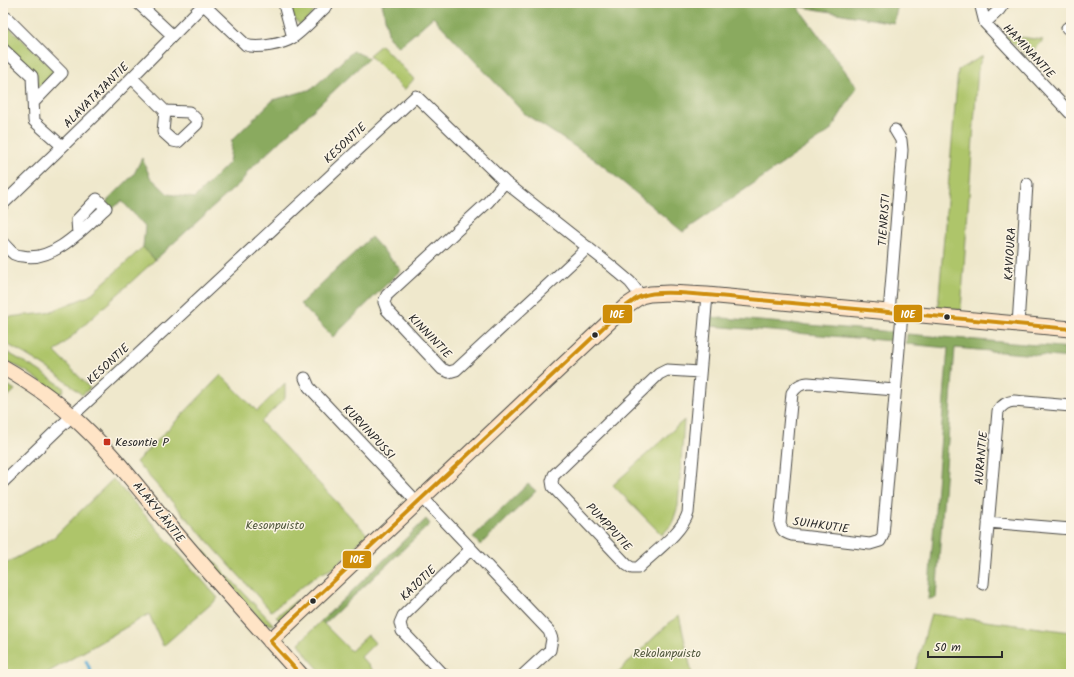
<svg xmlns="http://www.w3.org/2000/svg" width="1074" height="677" viewBox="0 0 1074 677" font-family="Kalam,sans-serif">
<rect width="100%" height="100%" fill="#fcf5e5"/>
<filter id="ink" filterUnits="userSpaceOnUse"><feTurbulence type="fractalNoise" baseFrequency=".025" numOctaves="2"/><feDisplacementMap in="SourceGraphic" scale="8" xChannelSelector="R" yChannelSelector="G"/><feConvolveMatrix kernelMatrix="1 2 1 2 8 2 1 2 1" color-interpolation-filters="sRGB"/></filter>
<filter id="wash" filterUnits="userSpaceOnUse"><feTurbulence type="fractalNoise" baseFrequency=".012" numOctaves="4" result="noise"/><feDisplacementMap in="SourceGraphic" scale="16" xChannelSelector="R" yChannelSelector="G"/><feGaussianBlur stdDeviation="0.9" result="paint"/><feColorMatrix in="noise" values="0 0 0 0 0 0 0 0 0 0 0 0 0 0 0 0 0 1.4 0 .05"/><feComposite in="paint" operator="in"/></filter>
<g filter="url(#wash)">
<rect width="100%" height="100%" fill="#efe8cc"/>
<!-- green -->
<path fill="#aec56a" stroke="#6c784a" d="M293,3H316C316,13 307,19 300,25C294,19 289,12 293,3Z
M3,23L7,25L56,73L41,87L38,85L37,75L3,45Z
M1003,35L1043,40L1029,57Z
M381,45L414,79L404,90L369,55Z
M983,56L978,67L961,310L938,308L958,70Z
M143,247L155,260L55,352L90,388L82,395C58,373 31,357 3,342V314L8,317L47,313L89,296Z
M3,350L38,370L63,387L64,390L60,395L26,371L3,359Z
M221,375L257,411L285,383V398L261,422L367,534L336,567L316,576L271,611L136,462Z
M3,382L15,390L3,401Z
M684,420L678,506L672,524L662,535L613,485Z
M113,479L218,598L163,646L149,614L45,674H3V565L53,538Z
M189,535L274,625L268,624L262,622L188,537Z
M297,600L286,617L280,621L276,617Z
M931,614L1071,632V674H914Z
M679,615L692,674H616L667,625Z
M321,621L351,651L368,635L375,643L361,657L376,674H323L308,657L299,643Z
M293,649L315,674H308L290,653Z"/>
<!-- forest -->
<path fill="#8aaa5e" stroke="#5a6a44" d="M382,3H898L894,23L797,6L857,87L830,131L683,232L597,161L525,114L433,17L399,47L389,38Z
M353,51L369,58L248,171L243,180L155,260L143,247L145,226L122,201L112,209L106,202L134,174L142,158L150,177L168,194L194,198L229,163L232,140L273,100L312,89Z
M371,237L401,270L333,337L300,304Z
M711,317L893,332L892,341L711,326Z
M907,334L1071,348V358L955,348L936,598L928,599L948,348L906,344Z
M528,484L536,491L480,545L473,537Z
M426,519L430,524L324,624L321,621Z"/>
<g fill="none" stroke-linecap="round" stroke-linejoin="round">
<!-- stream -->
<path stroke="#5badd6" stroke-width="3" d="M86,661L92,674"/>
</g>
</g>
<g filter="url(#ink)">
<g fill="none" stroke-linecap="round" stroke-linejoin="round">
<!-- street casing -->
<g stroke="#484743" stroke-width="13">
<path id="street" d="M138,3L172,35
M286,3L285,8L292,34V38
M980,3L985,23L1071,114
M204,5L246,45C257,49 283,44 292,38C303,31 318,14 327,6V3
M3,18H7L62,73L33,103
M985,23L999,10L1004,3
M1067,28H1071
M3,49L32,76L34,121L62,146
M132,78L165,111L189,112L197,120V124L178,142L173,141L163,132L165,111
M505,182L488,202L387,295L384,302L387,310L442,369L449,372L456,370L579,256L588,247
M3,204L99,111L205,3
M3,243C6,246 10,251 14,254C16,255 20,256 23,256C53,263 86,226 106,208L97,199L77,220L78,234
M889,313L902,150L901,140L895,130
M1018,325L1027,184
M700,372L667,370L659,374L554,475L552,481L553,487L627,565L632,568H638C653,553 682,533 688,513L707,295
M305,378L309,387L417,502
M895,390L808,383C800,384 797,386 792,393L780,524C782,531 785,533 792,535L870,544L880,541L883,535L902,314
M3,482L58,429L416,96L505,182L610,265L630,282L641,296
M422,497L549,631L552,639L550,650L524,674
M988,522L1071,529
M983,584L998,411C1002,405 1006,402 1014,401L1071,406
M443,674L402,631L400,623L403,616L470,550"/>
</g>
<!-- secondary casing -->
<g stroke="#484743" stroke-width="17">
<path id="secondary" d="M3,367C27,381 52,397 72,416C111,450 141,492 174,531C215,580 258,627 300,674
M270,641L626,306L641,296L650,294L669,293L707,295L1071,329"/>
</g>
<!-- street -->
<use href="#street" stroke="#fff" stroke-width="11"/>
<!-- secondary -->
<use href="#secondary" stroke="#ffe4c6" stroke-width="15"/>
<!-- bus-1 casing -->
<g stroke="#fcf5e5" stroke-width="7">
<path id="bus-1" d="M300,674L270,641L626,306C631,303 636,298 642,296C658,290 689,294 707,295L1071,329"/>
</g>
<!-- bus-1 -->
<use href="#bus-1" stroke="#ce8d09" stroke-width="4"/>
</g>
</g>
<!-- markers -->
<g fill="#2b2b2b" stroke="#fcf5e5" stroke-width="1.5">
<circle cx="947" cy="317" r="3.5"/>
<circle cx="595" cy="335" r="3.5"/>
<circle cx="313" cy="601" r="3.5"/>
</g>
<rect fill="#c8321e" stroke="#fcf5e5" stroke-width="1.5" x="103" y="438" width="8" height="8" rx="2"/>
<g text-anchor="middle" stroke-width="3" stroke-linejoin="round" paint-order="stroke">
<!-- street labels -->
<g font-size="12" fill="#2b2b2b" stroke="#fcf5e5">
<text transform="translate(1029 51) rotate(47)" y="4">HAMINANTIE</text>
<text transform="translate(96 95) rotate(-45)" y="4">ALAVATAJANTIE</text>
<text transform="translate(345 143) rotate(-43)" y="4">KESONTIE</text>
<text transform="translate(884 220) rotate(-86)" y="4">TIENRISTI</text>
<text transform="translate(1010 254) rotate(-86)" y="4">KAVIOURA</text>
<text transform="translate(430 336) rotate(46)" y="4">KINNINTIE</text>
<text transform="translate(108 364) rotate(-43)" y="4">KESONTIE</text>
<text transform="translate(369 432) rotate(47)" y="4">KURVINPUSSI</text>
<text transform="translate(981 458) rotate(-85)" y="4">AURANTIE</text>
<text transform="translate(159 512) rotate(51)" y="4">ALAKYLÄNTIE</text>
<text transform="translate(821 525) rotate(8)" y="4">SUIHKUTIE</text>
<text transform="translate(609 527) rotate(47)" y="4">PUMPPUTIE</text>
<text transform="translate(418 583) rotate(-44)" y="4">KAJOTIE</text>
</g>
<!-- poi labels -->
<g font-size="12" fill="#2b2b2b" stroke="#fcf5e5" text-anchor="start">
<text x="115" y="446">Kesontie P</text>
</g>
<!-- park labels -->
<g font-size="12" fill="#52593e" stroke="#fcf5e5">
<text x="275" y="529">Kesonpuisto</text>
<text x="667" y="657">Rekolanpuisto</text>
</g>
</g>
<g stroke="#fcf5e5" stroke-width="1.5">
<rect x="893" y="304" width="30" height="19" rx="4" fill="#ce8d09"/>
<rect x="602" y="304" width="31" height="20" rx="4" fill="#ce8d09"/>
<rect x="342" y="550" width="30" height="19" rx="4" fill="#ce8d09"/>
</g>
<g font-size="11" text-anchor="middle" font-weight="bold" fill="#fff">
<text x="908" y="318">10E</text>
<text x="617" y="318">10E</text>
<text x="357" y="563">10E</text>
</g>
<!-- margin -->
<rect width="1074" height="677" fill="none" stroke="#fcf5e5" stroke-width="16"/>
<!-- scale -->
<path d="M928 651v6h74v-6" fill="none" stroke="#2b2b2b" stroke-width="2"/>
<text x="934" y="651" font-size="12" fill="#2b2b2b" stroke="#fcf5e5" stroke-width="3" paint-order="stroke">50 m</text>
</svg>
